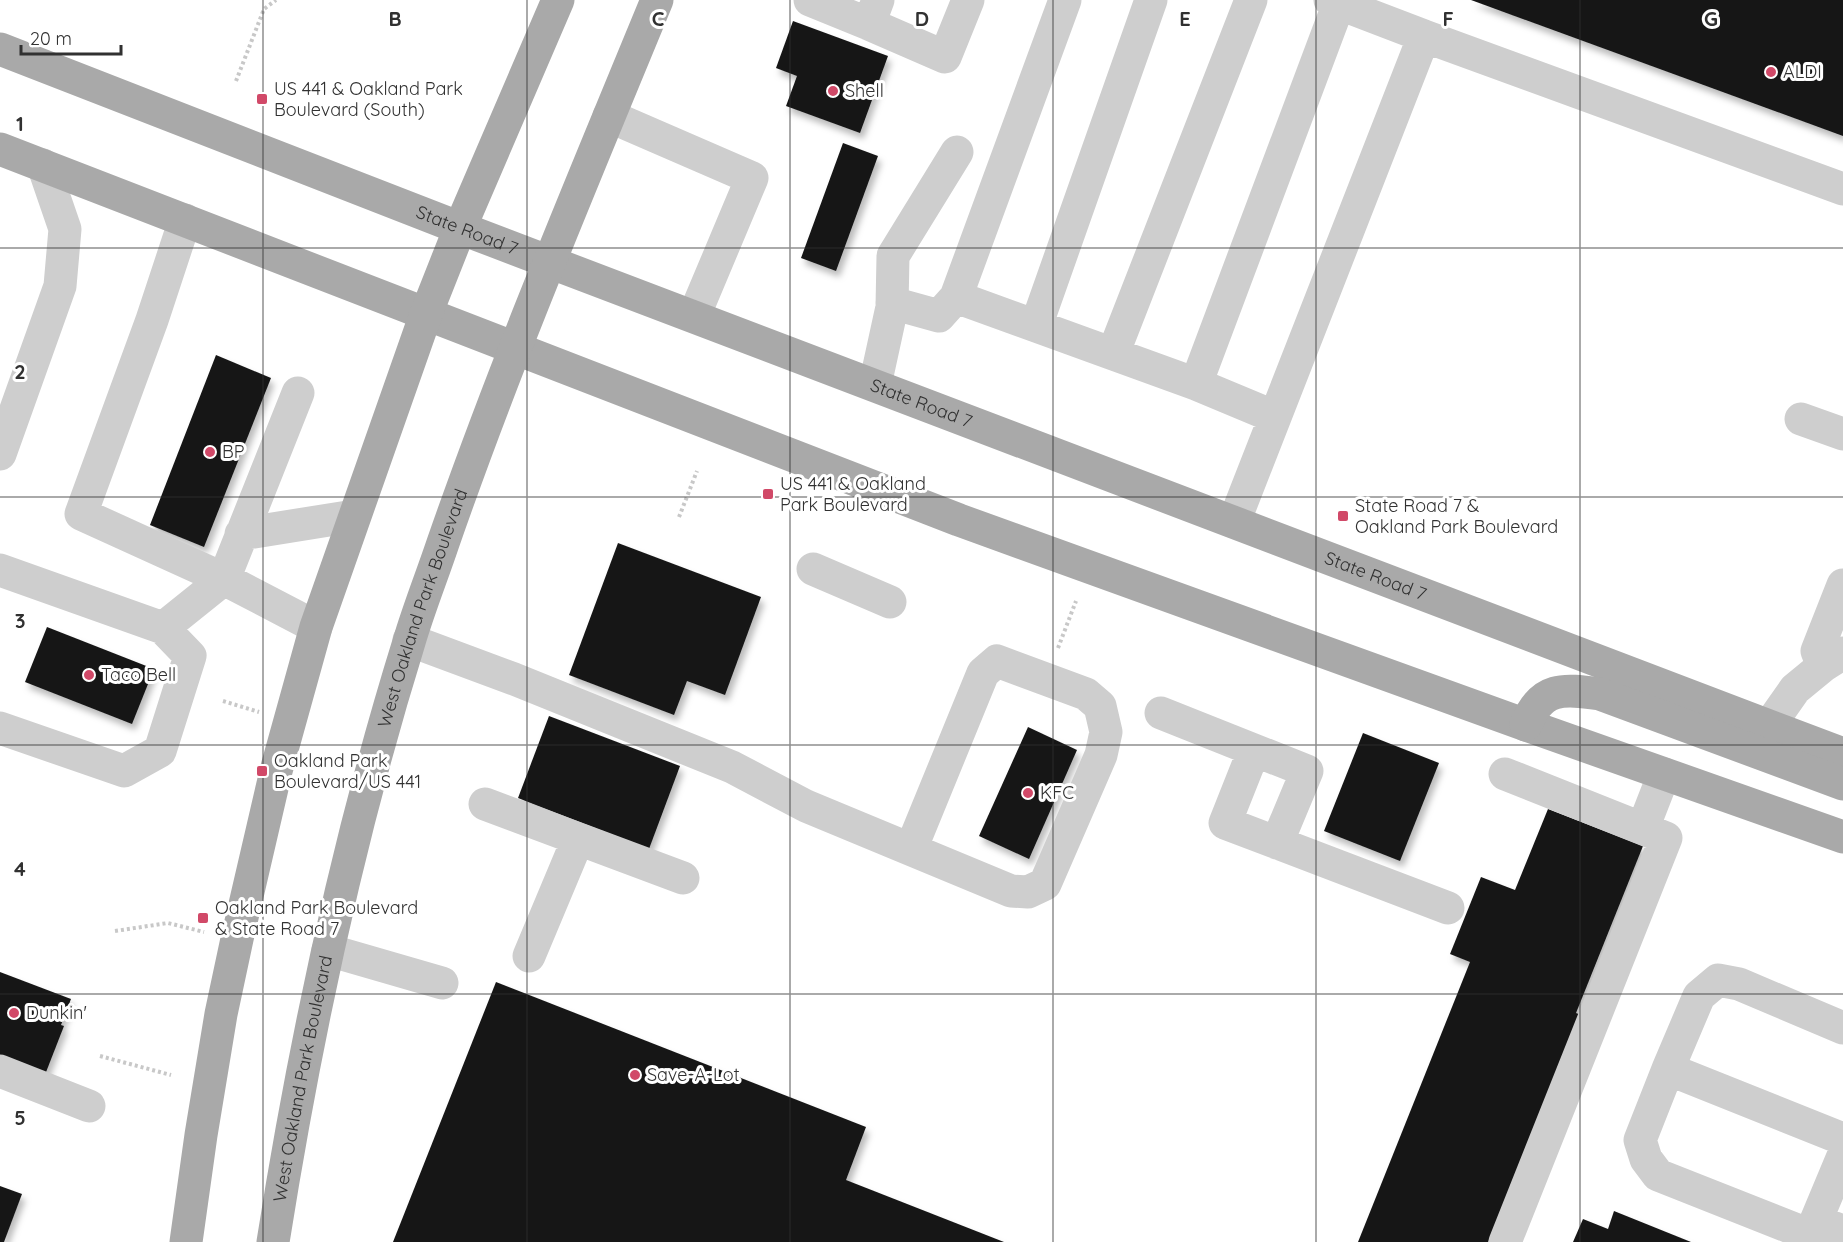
<svg xmlns="http://www.w3.org/2000/svg" width="1843" height="1242" font-family="Quicksand,sans-serif">
  <style>
    .building { fill: #181818; filter: url(#shadow) }
    .lines { fill: none; stroke-linecap: round; stroke-linejoin: round }
    .path { stroke: #c8c8c8; stroke-width: 4; stroke-dasharray: 3 3; stroke-linecap: butt }
    .minor { stroke: #cecece; stroke-width: 33 }
    .major { stroke: #a9a9a9; stroke-width: 33 }
    .grid { fill: none; stroke: #313131; stroke-width: 1.5; stroke-opacity: 0.55 }
    .poi-dot { fill: #d14968; stroke: #fff; stroke-width: 2 }
    .labels { text-anchor: middle; stroke-width: 6; stroke-linejoin: round; paint-order: stroke }
    .poi-label { font-size: 18px; fill: #313131; stroke: #fff; text-anchor: start }
    .street-label { font-size: 18px; fill: #313131; stroke: #fff }
    .grid-label { font-size: 20px; text-anchor: middle; font-weight: bold; fill: #313131; stroke: #fff; stroke-width: 6; stroke-linejoin: round; paint-order: stroke }
  </style>
  <defs>
    <filter id="shadow"><feDropShadow dx="3.5" dy="6" stdDeviation="3" flood-color="#0004"/></filter>
  </defs>
  <rect width="100%" height="100%" fill="#fff"/>
  <path class="building" d="M1471,0h372v136z
    M793,21l95,35 -28,77 -74,-27 11,-30 -21,-8z
    M843,143l35,13 -42,115 -35,-13z
    M216,355l55,23 -67,169 -54,-22z
    M618,543l143,54 -36,98 -38,-14 -13,34 -105,-40z
    M47,627l107,42 -22,55 -107,-42z
    M549,716l131,50 -31,83 -131,-51z
    M1028,727l49,23 -48,109 -50,-23z
    M1363,733l76,30 -39,98 -76,-30z
    M1548,809l95,37 -67,167 13,5 -25,37 -76,187h-130l112,-280 -20,-8 31,-77 34,13z
    M0,972l71,27 -10,26 3,1 -23,59 -41,-22z
    M496,982l370,145 -20,53 158,62h-611z
    M0,1186l22,8 -18,48h-4z
    M1614,1211l77,31h-118l10,-23 25,10z"/>
  <g class="lines">
    <path class="path" d="M236,81l28,-72 12,-9
      M679,517l18,-46
      M1058,648l18,-47
      M223,701l36,11
      M115,931l53,-8 36,9
      M100,1056l71,19"/>
    <path class="minor" d="M810,0l59,24 9,-24
      M1065,0l-109,297 240,87 79,33
      M869,24l76,33 23,-57
      M1424,36l419,153
      M609,116l143,62 -58,138
      M185,220l-33,100 -71,194 143,65 92,48
      M892,303l47,13 17,-19
      M1036,326l115,-326
      M1113,354l138,-354
      M1196,384l143,-381
      M875,385l17,-78 1,-51 64,-104
      M1801,419l42,15
      M0,454l60,-168 5,-57 -22,-64
      M1234,522l190,-486 -94,-36
      M241,534l113,-18
      M813,569l77,33
      M0,570l163,58
      M409,640l105,39 218,88 74,39 205,85 17,1 17,-8 56,-129 5,-23 -6,-26 -14,-12 -89,-33 -14,12 -72,176
      M1823,666l-6,-15 26,-66
      M1161,713l93,37 -29,73 223,85
      M1769,726l26,-37 28,-23 20,-13
      M0,728l124,43 36,-20 30,-95 -27,-28 61,-49 74,-186
      M1254,750l53,21 -30,72
      M485,804l198,74
      M1643,828l21,-54
      M328,950l114,33
      M529,956l49,-117
      M1843,1028l-104,-44 -21,-4 -19,16 -31,73 175,70
      M1668,1069l-28,71 6,19 12,16 152,60 33,-79
      M0,1071l89,35
      M1816,1221l27,10
      M1505,1242l161,-404 -161,-64"/>
    <g class="major">
      <path id="s1" d="M0,49l460,179 1383,526"/>
      <path d="M0,149l959,371 567,205 317,112"/>
      <path d="M1526,725c15,-39 37,-36 74,-31l243,90"/>
      <path d="M186,1242l15,-107 20,-121 16,-75 39,-168 40,-144 110,-313 34,-86 98,-228"/>
      <path id="s2" d="M273,1242c32,-202 75,-404 136,-600 10,-34 23,-66 34,-99 64,-184 140,-363 214,-543"/>
    </g>
  </g>
  <path class="grid" d="M263,0v1242M527,0v1242M790,0v1242M1053,0v1242M1316,0v1242M1580,0v1242M0,248h1843M0,497h1843M0,745h1843M0,994h1843"/>
  <g class="poi-dot">
    <circle cx="1771" cy="72" r="6"/>
    <circle cx="833" cy="91" r="6"/>
    <rect x="256" y="93" width="12" height="12" rx="3"/>
    <circle cx="210" cy="452" r="6"/>
    <rect x="762" y="488" width="12" height="12" rx="3"/>
    <rect x="1337" y="510" width="12" height="12" rx="3"/>
    <circle cx="89" cy="675" r="6"/>
    <rect x="256" y="765" width="12" height="12" rx="3"/>
    <circle cx="1028" cy="793" r="6"/>
    <rect x="197" y="912" width="12" height="12" rx="3"/>
    <circle cx="14" cy="1013" r="6"/>
    <circle cx="635" cy="1075" r="6"/>
  </g>
  <g class="labels">
    <g class="poi-label">
      <text x="1783" y="78">ALDI</text>
      <text x="274" y="95">US 441 &amp; Oakland Park<tspan x="274" dy="21">Boulevard (South)</tspan></text>
      <text x="845" y="97">Shell</text>
      <text x="222" y="458">BP</text>
      <text x="780" y="490">US 441 &amp; Oakland<tspan x="780" dy="21">Park Boulevard</tspan></text>
      <text x="1355" y="512">State Road 7 &amp;<tspan x="1355" dy="21">Oakland Park Boulevard</tspan></text>
      <text x="101" y="681">Taco Bell</text>
      <text x="274" y="767">Oakland Park<tspan x="274" dy="21">Boulevard/US 441</tspan></text>
      <text x="1040" y="799">KFC</text>
      <text x="215" y="914">Oakland Park Boulevard<tspan x="215" dy="21">&amp; State Road 7</tspan></text>
      <text x="26" y="1019">Dunkin'</text>
      <text x="647" y="1081">Save-A-Lot</text>
    </g>
    <g class="street-label">
      <text dy="6" stroke="none"><textPath href="#s1" startOffset="501">State Road 7</textPath></text>
      <text dy="6" stroke="none"><textPath href="#s1" startOffset="987">State Road 7</textPath></text>
      <text dy="6" stroke="none"><textPath href="#s1" startOffset="1473">State Road 7</textPath></text>
      <text dy="6" stroke="none"><textPath href="#s2" startOffset="652">West Oakland Park Boulevard</textPath></text>
      <text dy="6" stroke="none"><textPath href="#s2" startOffset="166">West Oakland Park Boulevard</textPath></text>
    </g>
  </g>
  <g class="grid-label">
    <text x="395" y="26">B</text>
    <text x="658" y="26">C</text>
    <text x="922" y="26">D</text>
    <text x="1185" y="26">E</text>
    <text x="1448" y="26">F</text>
    <text x="1711" y="26">G</text>
    <text x="20" y="131">1</text>
    <text x="20" y="379">2</text>
    <text x="20" y="628">3</text>
    <text x="20" y="876">4</text>
    <text x="20" y="1125">5</text>
  </g>
  <path d="M21 45v9h100v-9" fill="none" stroke="#313131" stroke-width="3"/>
  <text x="30" y="45" font-size="18" fill="#313131" stroke="#ffffff" stroke-width="4.5" paint-order="stroke">20 m</text>
</svg>
